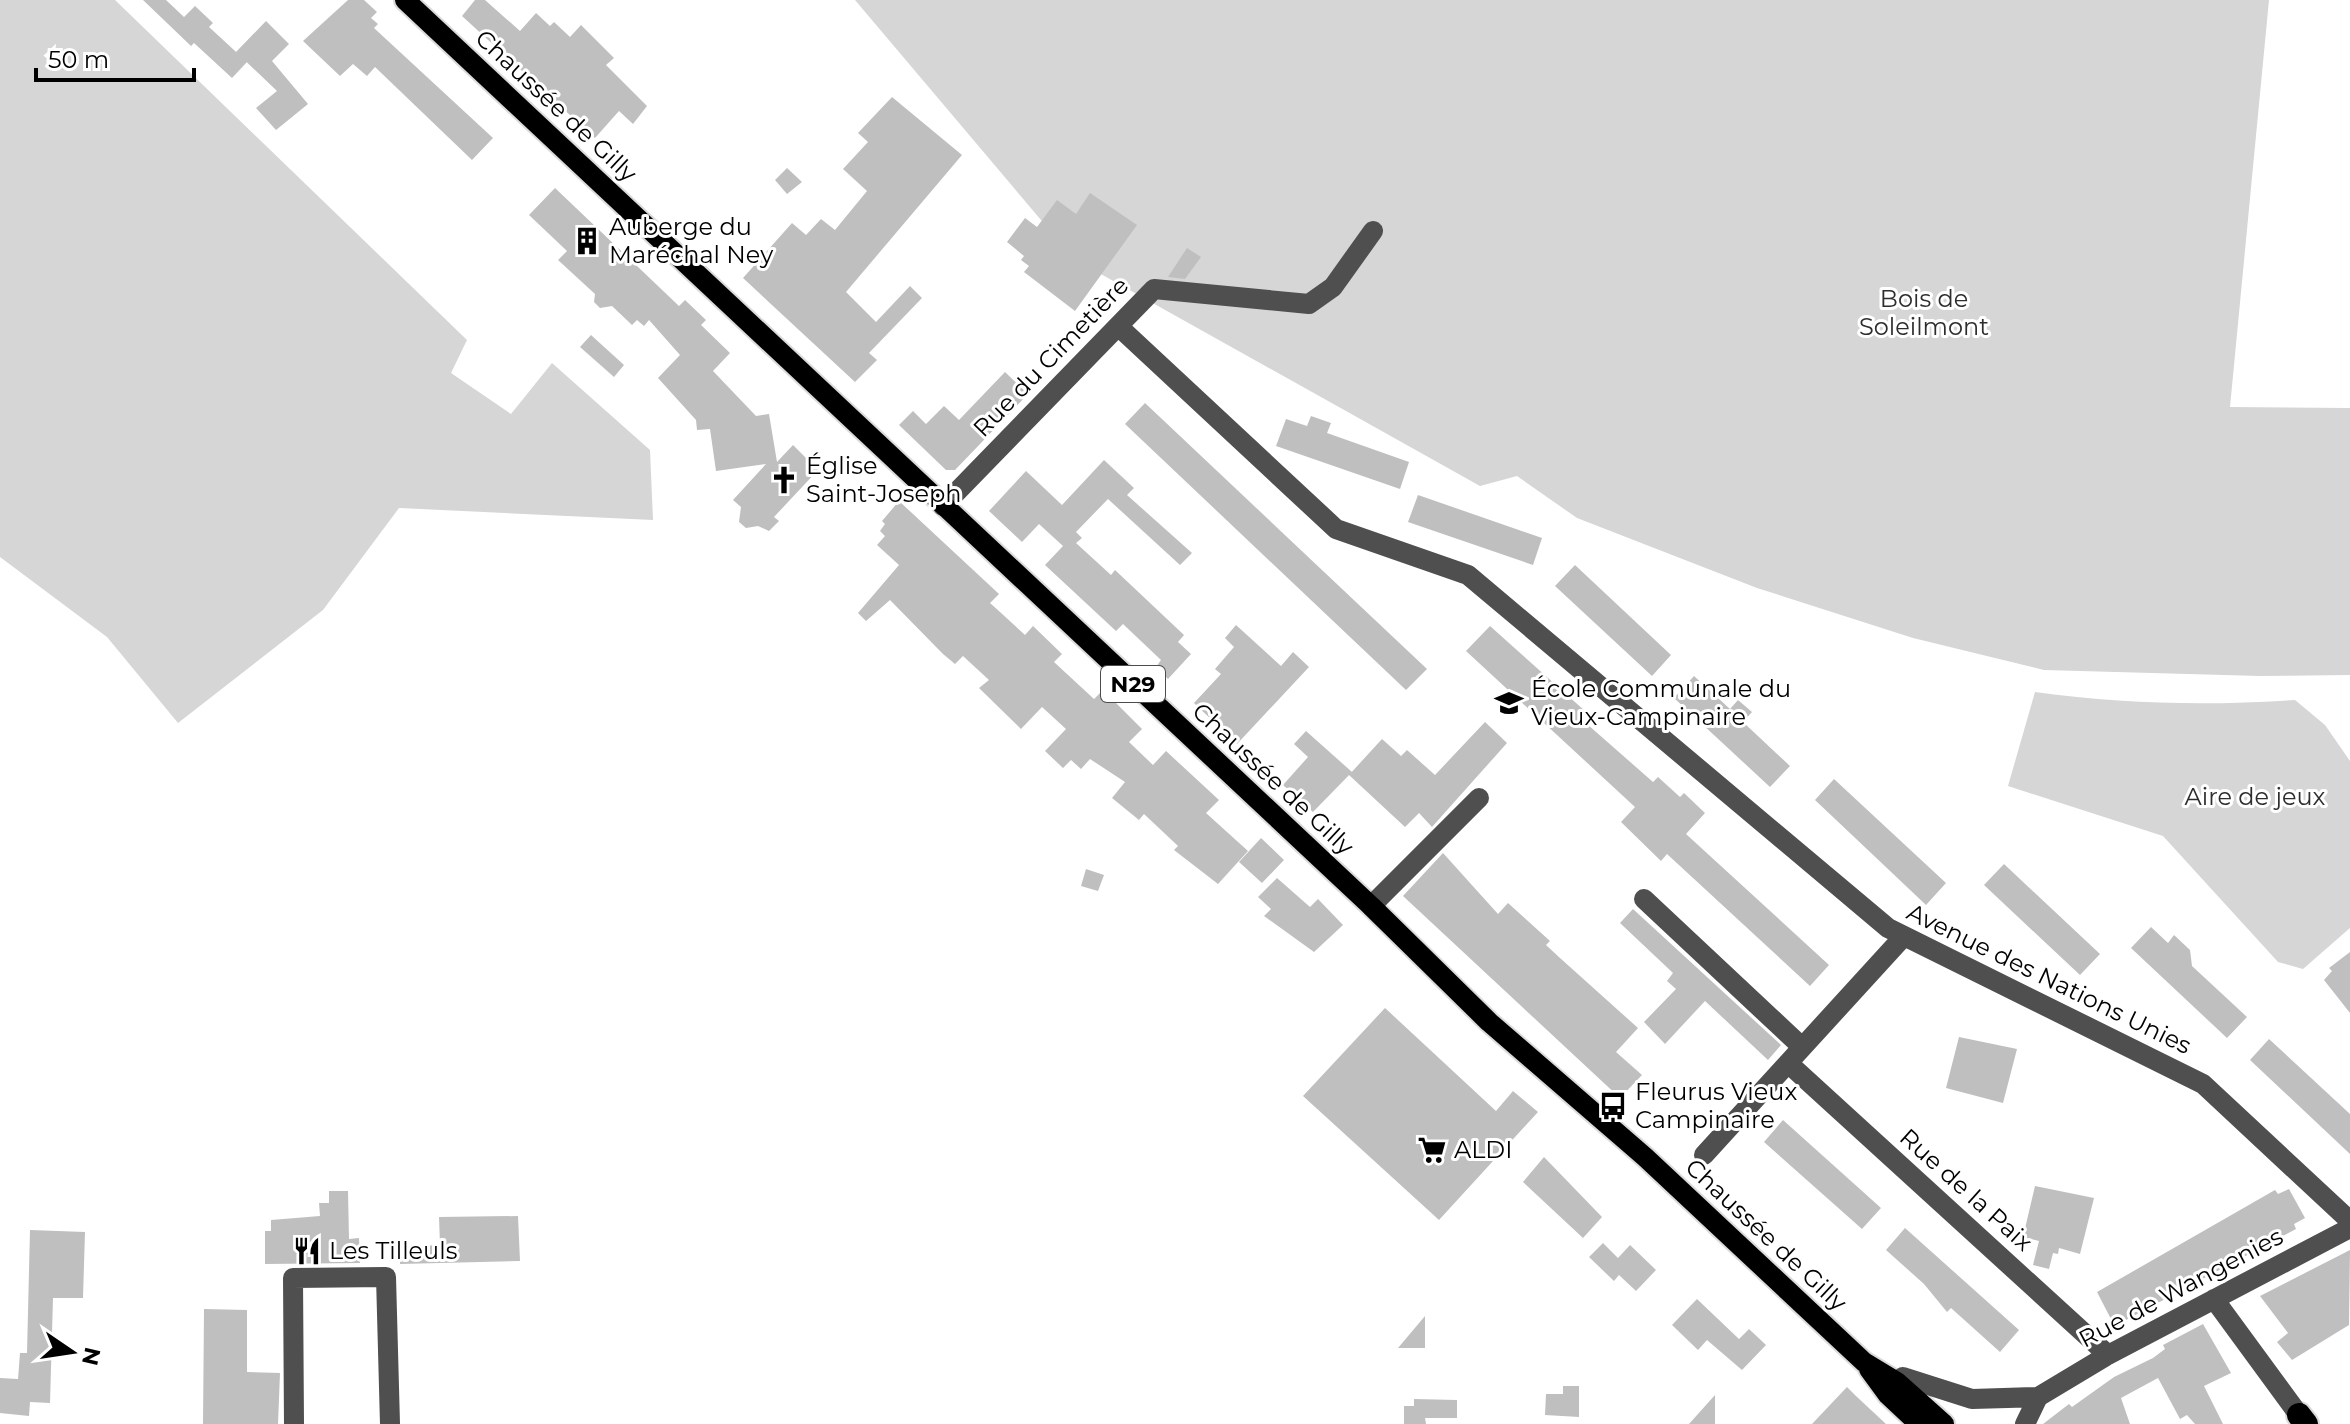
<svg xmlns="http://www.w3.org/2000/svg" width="2350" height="1424" font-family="Montserrat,sans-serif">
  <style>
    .green { fill: #d6d6d6 }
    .building { fill: #bfbfbf }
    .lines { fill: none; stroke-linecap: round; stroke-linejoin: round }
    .major-casing { stroke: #dbdbdb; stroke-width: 24 }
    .highway-casing { stroke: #dbdbdb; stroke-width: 28 }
    .minor { stroke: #4f4f4f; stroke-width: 20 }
    .major { stroke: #000; stroke-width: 20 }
    .highway { stroke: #000; stroke-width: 24 }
    .labels { text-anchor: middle; stroke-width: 6; stroke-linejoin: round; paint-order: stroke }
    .shield { fill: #fff; stroke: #4c4c4c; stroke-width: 2 }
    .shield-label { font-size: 22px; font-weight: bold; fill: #000 }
    .street-label { font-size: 24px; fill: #000; stroke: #fff }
    .poi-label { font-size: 24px; fill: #000; stroke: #fff; text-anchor: start }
    .park-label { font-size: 24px; fill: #2d2d2d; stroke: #fff }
  </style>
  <rect width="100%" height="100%" fill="#fff"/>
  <path class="green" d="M0,0h115l352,340 -16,33 60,41 41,-51 98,87 3,70 -254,-12 -76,102 -145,113 -71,-86 -107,-80z
    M855,0h1414l-39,407 120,1v267l-90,1 -216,-6 -131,-32 -156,-50 -180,-70 -60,-42 -37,10 -406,-227z
    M2035,692c88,12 171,14 260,8l30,25 25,36v167l-47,41 -25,-7 -115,-126 -155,-50z"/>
  <path class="building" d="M143,0h23l18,17 11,-11 18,17 -4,4 38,35 -15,16 -38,-35 -3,3z
    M348,0h16l13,12 -6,6 7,6 -4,4 119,110 -21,22 -97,-93 -8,9 -14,-12 -13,12 -37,-35z
    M475,0h10l35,31 16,-18 14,13 4,-4 16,15 11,-12 33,33 -8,7 41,41 -14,18 -14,-13 -24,27 -133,-122z
    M266,21l23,23 -17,17 36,43 -32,26 -20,-22 21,-17 -41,-39z
    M892,97l70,58 -116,137 30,30 34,-36 12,12 -53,55 8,7 -22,22 -112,-104 49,-55 14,12 15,-16 14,11 32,-39 -24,-22 25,-27 -10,-9z
    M787,168l15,14 -15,12 -12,-14z
    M555,188l124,118 6,-6 21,20 -5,5 29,28 -17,18 43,45 13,-2 8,48 16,-17 25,25 -44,47 5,4 -10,10 -11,-5 -12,2 -7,-6 2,-15 -8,-7 33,-36 -50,7 -6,-42 -13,1 -1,-10 -38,-42 22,-23 -31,-35 -5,6 -7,-6 -5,5 -20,-19 -12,2 -6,-6 1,-8 -37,-34 9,-9 -38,-36z
    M1090,193l47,32 -62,86 -51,-39 5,-6 -8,-6 3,-4 -17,-14 18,-24 12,9 20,-27 19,14z
    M1187,248l14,9 -16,22 -17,-2z
    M591,335l33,30 -10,12 -34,-30z
    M1005,372l23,22 -73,76h-9l-47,-45 14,-14 13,13 18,-18 15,14z
    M1145,403l282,266 -21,21 -281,-266z
    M1311,416l20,7 -4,10 82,29 -9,27 -124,-43 10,-27 21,7z
    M1104,460l30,28 -7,7 65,58 -12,12 -72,-66 -32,33 6,6 -6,5 35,32 4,-5 69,65 -6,7 13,12 -23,25 -12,-12 5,-7 -38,-36 -7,7 -71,-66 18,-19 -24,-22 -17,18 -33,-31 37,-40 36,34z
    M1418,495l124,43 -9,27 -125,-43z
    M899,501l100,93 -9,9 10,9 25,23 8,-9 29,28 -8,8 40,37 9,-9 39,39 -13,13 24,23 13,-14 53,49 -13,13 42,38 -30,33 -44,-34 4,-4 -34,-32 -5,6 -27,-22 13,-16 -35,-23 -9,10 -10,-9 -8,8 -18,-17 21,-22 -24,-22 -21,22 -42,-41 10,-8 -26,-24 -8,8 -12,-10 -53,-54 -24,21 -8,-8 41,-48 -22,-20 8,-9 -5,-5 5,-7 -3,-3z
    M1575,565l96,90 -19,21 -97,-90z
    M1236,625l45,41 12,-14 16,15 -72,77 -43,-41 27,-29 -6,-5 19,-22 -9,-9z
    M1490,626l95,85 -6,6 74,65 5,-5 22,20 4,-4 21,20 -19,21 143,131 -19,21 -143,-132 -6,7 -40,-39 14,-15 -169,-156z
    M1694,676l36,33 8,-9 14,12 -9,10 47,44 -20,21 -96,-89z
    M1485,722l22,21 -75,84 -13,-14 -14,14 -56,-52 33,-36 19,17 6,-6 28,25z
    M1306,731l46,41 -39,40 -30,-27 25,-28 -14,-13z
    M1834,779l112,104 -20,22 -111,-105z
    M1261,838l23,22 -22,23 -23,-21z
    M1443,853l55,61 10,-11 42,38 -4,4 14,13 78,70 -22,24 26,23 -22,23 -217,-202z
    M2004,864l96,90 -20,21 -96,-90z
    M1086,869l18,6 -6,16 -17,-5z
    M1277,878l33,29 8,-8 25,26 -29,27 -50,-36 7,-7 -13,-12z
    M1633,909l148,136 -13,15 -63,-59 -40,43 -21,-22 32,-33 -9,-8 6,-8 -53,-50z
    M2151,927l17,16 6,-8 16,15 2,16 55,51 -20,21 -96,-90z
    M2350,952v61l-26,-33 8,-9 -3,-3z
    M1385,1008l111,103 17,-20 25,21 -99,108 -136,-124z
    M1959,1037l58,12 -14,54 -57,-15z
    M2269,1039l81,75v40l-100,-94z
    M1783,1120l98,88 -19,21 -98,-87z
    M1544,1157l58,60 -19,21 -60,-56z
    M2035,1186l59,12 -14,56 -21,-6 -1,6 -5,-1 -4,16 -16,-4 6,-24 -16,-4z
    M2289,1189l16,29 -11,6 2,5 -170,91 -3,-4 -11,5 -15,-29 178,-102 3,4z
    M329,1191h19l1,48 10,-1 1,25 -95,1v-33h6v-11l49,-4 -1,-13h10z
    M518,1216l2,45 -120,3 -1,-17 41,-2 -1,-28z
    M1905,1228l114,102 -19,22 -49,-44 -4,4 -23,-28 -38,-34z
    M30,1230l55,2 -2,66h-30l-3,105 -20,-1 -1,14 -29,-3v-35l18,1 2,-26h7z
    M1603,1243l15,15 12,-13 26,25 -20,21 -17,-16 -5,6 -25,-24z
    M2350,1250l-1,75 -57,35 -15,-18 11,-9 -28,-37z
    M1697,1299l42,40 10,-10 17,16 -24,25 -35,-30 -9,10 -26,-25z
    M204,1309l43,1v62l33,1 -2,51h-75z
    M1425,1316v32h-27z
    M2203,1324l28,49 -27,13 19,38h-28l-8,-9 -7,4 -22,-41 -37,20 9,26h-87l26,-20 3,3 42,-30 39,-19 12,-9 -2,-4z
    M1563,1386h16v31l-34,-2 1,-21h17z
    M1847,1387l9,9 30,28h-74z
    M1715,1395v29h-26z
    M1414,1399l43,1v18h-32l1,6h-22v-18h10z"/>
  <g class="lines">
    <defs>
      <path id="major" d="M405,0l966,906 118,116 156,135 219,205 33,20 47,42
        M1869,1369l19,26 31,29"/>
      <path id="highway" d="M2299,1415l7,9"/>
    </defs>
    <use href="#major" class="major-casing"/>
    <use href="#highway" class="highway-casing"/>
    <path class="minor" d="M1118,326l218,203 132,46 420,353 315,156 147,137
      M943,506l211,-217 155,15 24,-17 40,-56
      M1644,899l158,148
      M1371,906l108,-108
      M1788,1063l320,292
      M1704,1155l200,-219
      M2214,1299l85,116
      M1897,1382l6,-5 69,22 66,-2 70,-42 242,-127
      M294,1424l-1,-146 93,-1 4,147
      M2025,1424l13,-27"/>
    <use href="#major" class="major"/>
    <use href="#highway" class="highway"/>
  </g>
  <defs>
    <symbol id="building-bare" viewBox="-9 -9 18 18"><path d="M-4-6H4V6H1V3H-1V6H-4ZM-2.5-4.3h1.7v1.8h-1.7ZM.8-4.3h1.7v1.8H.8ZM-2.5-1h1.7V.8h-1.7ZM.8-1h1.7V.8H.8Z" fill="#000" stroke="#fff" stroke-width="2.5" paint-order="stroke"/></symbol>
    <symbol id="church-bare" viewBox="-9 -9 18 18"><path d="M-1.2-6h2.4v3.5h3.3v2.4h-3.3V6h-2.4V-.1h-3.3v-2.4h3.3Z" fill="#000" stroke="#fff" stroke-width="2.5" paint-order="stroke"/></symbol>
    <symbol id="school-bare" viewBox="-9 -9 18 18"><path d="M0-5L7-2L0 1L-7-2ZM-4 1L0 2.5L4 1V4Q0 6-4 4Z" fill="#000" stroke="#fff" stroke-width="2.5" paint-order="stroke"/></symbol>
    <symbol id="bus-bare" viewBox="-9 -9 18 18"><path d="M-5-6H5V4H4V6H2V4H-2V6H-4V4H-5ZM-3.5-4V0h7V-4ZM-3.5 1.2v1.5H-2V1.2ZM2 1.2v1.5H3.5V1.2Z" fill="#000" stroke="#fff" stroke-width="2.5" paint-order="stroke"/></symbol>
    <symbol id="supermarket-bare" viewBox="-9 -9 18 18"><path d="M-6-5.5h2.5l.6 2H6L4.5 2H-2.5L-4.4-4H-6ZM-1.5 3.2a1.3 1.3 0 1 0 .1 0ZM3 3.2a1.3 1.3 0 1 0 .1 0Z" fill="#000" stroke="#fff" stroke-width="2.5" paint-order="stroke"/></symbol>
    <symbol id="restaurant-bare" viewBox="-9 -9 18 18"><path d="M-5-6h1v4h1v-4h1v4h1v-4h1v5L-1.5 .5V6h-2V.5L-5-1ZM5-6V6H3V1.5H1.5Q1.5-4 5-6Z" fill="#000" stroke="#fff" stroke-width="2.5" paint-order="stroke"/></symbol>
  </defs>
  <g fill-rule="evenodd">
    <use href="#building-bare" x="567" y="221" width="40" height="40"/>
    <use href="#church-bare" x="764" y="460" width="40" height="40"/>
    <use href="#school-bare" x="1489" y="683" width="40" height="40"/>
    <use href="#bus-bare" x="1593" y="1086" width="40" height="40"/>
    <use href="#supermarket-bare" x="1412" y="1130" width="40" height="40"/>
    <use href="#restaurant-bare" x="287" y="1231" width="40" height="40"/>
  </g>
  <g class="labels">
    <rect class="shield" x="1101" y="666" width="64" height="36" rx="6"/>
    <g class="shield-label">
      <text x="1133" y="692">N29</text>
    </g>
    <g class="street-label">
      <text transform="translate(556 106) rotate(43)" y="8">Chaussée de Gilly</text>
      <text transform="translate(1051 357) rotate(-46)" y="8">Rue du Cimetière</text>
      <text transform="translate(1273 779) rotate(43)" y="8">Chaussée de Gilly</text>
      <text transform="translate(2049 979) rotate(26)" y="8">Avenue des Nations Unies</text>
      <text transform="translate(1966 1190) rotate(42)" y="8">Rue de la Paix</text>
      <text transform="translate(1766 1235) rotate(43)" y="8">Chaussée de Gilly</text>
      <text transform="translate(2181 1288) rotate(-28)" y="8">Rue de Wangenies</text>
    </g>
    <g class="poi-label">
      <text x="609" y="235">Auberge du<tspan x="609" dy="28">Maréchal Ney</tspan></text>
      <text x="806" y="474">Église<tspan x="806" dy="28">Saint-Joseph</tspan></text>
      <text x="1531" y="697">École Communale du<tspan x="1531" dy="28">Vieux-Campinaire</tspan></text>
      <text x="1635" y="1100">Fleurus Vieux<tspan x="1635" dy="28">Campinaire</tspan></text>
      <text x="1454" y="1158">ALDI</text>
      <text x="329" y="1259">Les Tilleuls</text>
    </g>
    <g class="park-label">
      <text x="1924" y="307">Bois de<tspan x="1924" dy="28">Soleilmont</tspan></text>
      <text x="2255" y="805">Aire de jeux</text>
    </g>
  </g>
  <g transform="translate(72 1352) rotate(103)" stroke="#ffffff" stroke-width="6" paint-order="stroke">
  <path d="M0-6L14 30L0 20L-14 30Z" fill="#000000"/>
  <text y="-12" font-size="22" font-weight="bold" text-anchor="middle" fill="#000000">N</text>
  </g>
  <path d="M36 68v12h158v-12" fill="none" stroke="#000000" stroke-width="4"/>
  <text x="48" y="68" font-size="24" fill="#000000" stroke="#ffffff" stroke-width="6" paint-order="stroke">50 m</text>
</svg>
